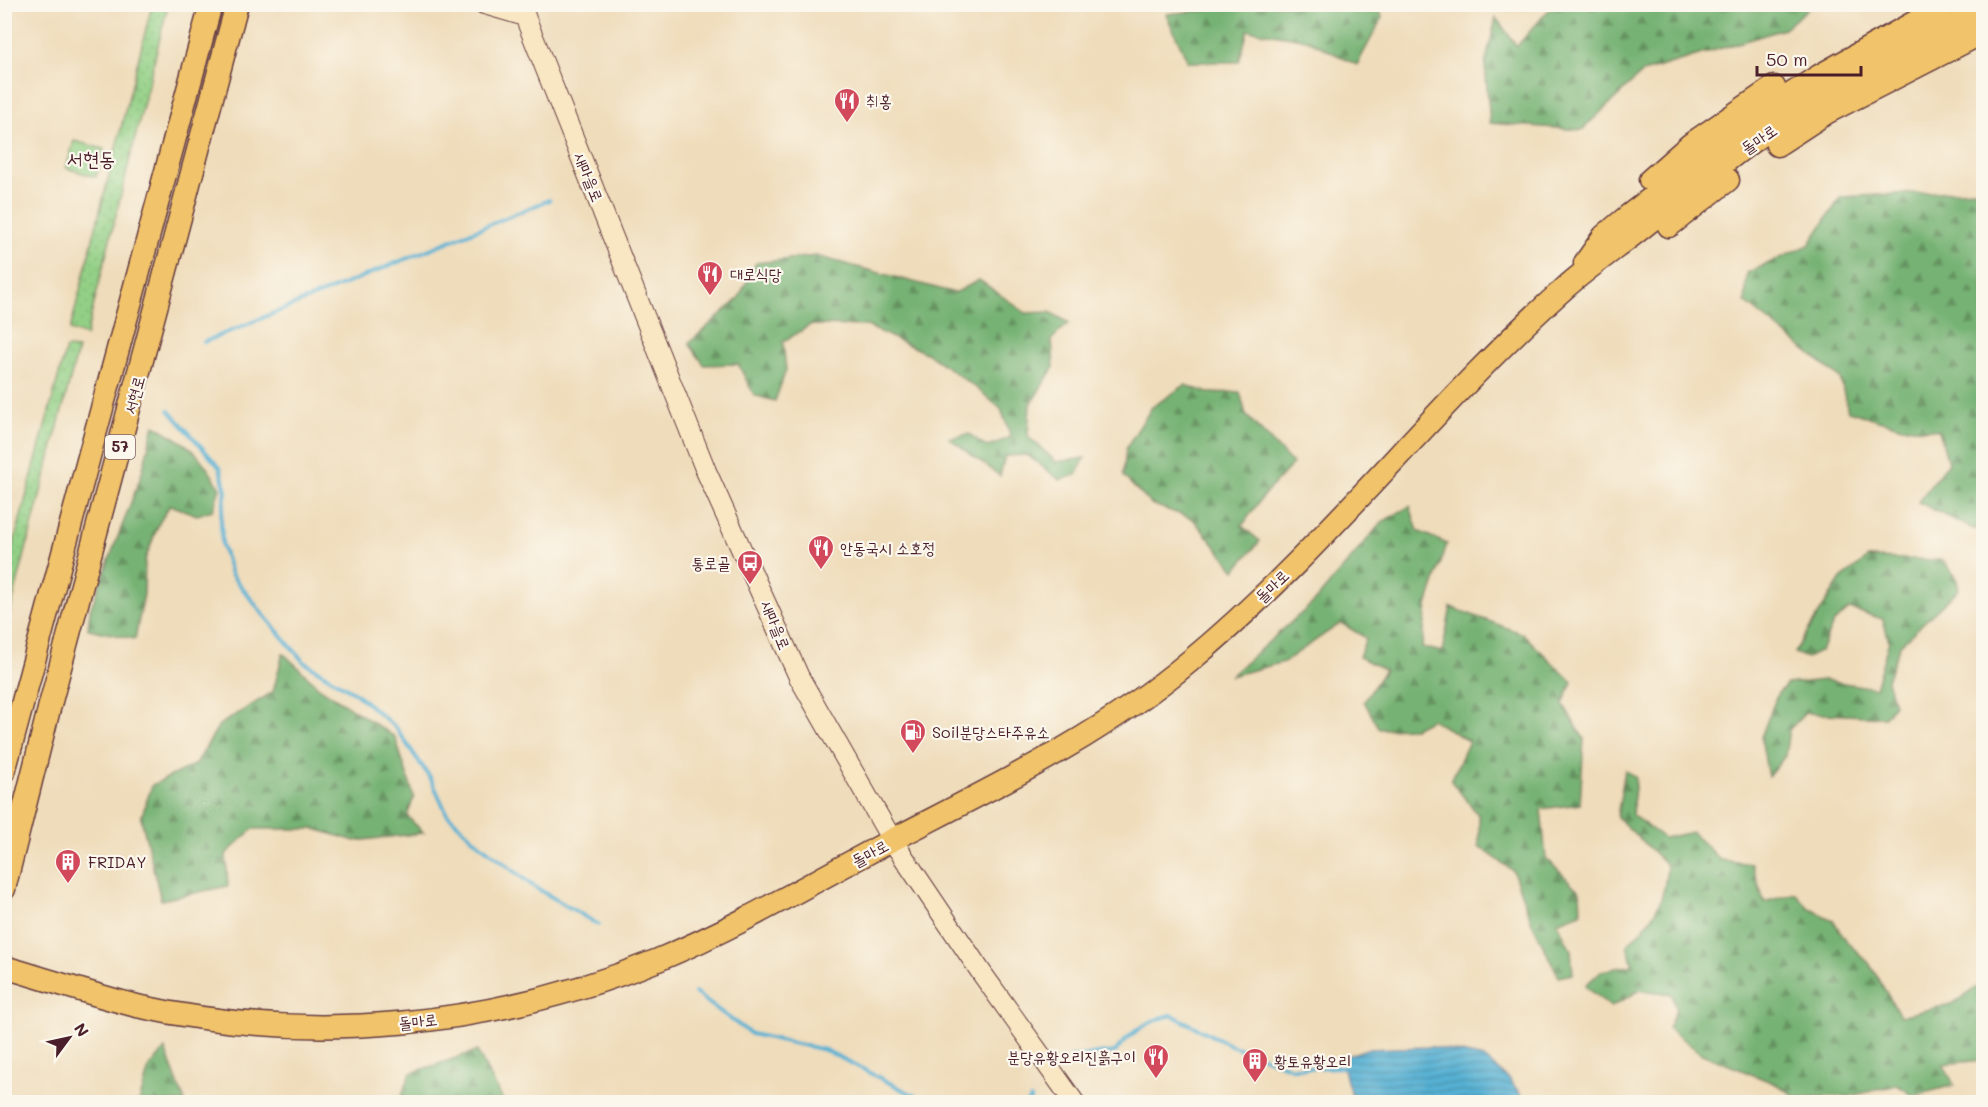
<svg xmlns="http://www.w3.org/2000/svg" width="1988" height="1107" font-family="Mali,'Poor Story',sans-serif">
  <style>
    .grass { fill: url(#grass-dots); stroke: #6e7858; stroke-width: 1.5 }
    .forest { fill: url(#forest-firs); stroke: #60684f; stroke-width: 1.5 }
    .green { fill: #93d086; stroke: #6e7858; stroke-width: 1.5 }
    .water { fill: url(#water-rules); stroke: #50687f; stroke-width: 1.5 }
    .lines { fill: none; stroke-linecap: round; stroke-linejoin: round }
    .stream { stroke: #55b0d3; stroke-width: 4 }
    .primary-tunnel { stroke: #ceb69d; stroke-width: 22; stroke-dasharray: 22 11; stroke-linecap: butt }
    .secondary-casing { stroke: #633b40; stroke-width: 22 }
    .primary-casing { stroke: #633b40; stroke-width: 25 }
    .secondary { stroke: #f9e7c3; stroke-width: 20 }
    .primary { stroke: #f1c36a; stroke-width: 22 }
    .labels { text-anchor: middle; stroke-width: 4.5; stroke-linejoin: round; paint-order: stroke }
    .shield { fill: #fbf7ec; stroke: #7f6065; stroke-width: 1.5 }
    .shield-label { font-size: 15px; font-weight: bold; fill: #4a1f2b }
    .poi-label { font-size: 16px; fill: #4a1f2b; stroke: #fbf7ec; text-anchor: start }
    .street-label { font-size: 16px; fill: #4a1f2b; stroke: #fbf7ec }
    .quarter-label { font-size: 20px; fill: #4a1f2b; stroke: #fbf7ec }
  </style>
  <defs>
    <pattern id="grass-dots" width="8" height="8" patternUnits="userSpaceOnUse" patternTransform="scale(1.5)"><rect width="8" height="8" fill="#93d086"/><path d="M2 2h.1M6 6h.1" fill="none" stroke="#80b274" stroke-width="1.8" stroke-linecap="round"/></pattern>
    <pattern id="forest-firs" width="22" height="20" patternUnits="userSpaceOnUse" patternTransform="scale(1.5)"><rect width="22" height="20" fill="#76b273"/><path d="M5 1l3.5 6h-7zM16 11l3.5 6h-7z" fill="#63905f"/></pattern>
    <pattern id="water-rules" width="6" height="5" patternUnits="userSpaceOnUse" patternTransform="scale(1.5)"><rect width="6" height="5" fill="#55b0d3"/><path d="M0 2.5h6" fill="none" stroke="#488fab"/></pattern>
  </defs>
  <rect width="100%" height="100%" fill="#fbf7ec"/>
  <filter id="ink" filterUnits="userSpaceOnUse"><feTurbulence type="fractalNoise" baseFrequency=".0167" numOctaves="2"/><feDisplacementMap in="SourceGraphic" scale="12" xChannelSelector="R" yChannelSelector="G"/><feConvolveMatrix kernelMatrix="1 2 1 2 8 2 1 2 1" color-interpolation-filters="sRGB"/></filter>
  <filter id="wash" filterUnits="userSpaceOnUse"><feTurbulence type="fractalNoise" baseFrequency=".008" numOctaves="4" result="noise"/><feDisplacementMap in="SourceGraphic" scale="24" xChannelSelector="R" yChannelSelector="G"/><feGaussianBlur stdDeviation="1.35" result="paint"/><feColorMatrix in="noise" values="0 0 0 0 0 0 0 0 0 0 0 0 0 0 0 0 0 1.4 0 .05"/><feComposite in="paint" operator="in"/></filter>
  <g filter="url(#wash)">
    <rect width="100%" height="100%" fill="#efdcba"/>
    <path class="grass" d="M152,5h16l-82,331 -16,-6z
      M66,348l12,1 -73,282v-55z"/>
    <path class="forest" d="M1212,5h167l3,13 -25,47 -49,-25 -60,-10 -9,32h-51l-22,-48 41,-4z
      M1553,5v-1l259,1 -28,24 -141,43 -61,58 -92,-7 -5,-58 11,-47 21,28z
      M1974,190l10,9 -1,331 -12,-2 -53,-26 30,-39 -9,-33 -37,-3 -54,-16 -8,-33 -95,-76 2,-29 62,-28 32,-48z
      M816,256l139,37 24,-13 47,33 24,-1 19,11 -17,16 2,28 -24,38 -2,31 28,26 29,-4 -9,17 -16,5 -33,-25 -22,1 -5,20 -51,-38 20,-4 18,13 24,-10 -10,-28 -26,-22 -47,-33 -61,-28 -57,-1 -27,17 3,28 -11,31 -21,-6 -16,-31 -34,1 -15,-22 49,-44 18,-36z
      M1185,385l23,8 32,-1 6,23 47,49 -30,32 -21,30 18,15 -25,29 -42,-51 -42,-15 -28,-28 3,-28 26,-41z
      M154,425c39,22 43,25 66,63l-7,22 -16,5 -27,-10 -11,18 -14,37 -1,34 -9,45 -47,-10 2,-19 51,-134z
      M1410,506l8,25 29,13 -20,62 -5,41 20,5 9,-45 72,27 49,48 -9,22 21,35 -4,65 -39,5 5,49 34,34 1,21 -24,9 14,28 2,24 -14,3 -27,-54 -19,-52 -34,-25v-30l-28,-35 18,-40 -38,-22 -17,9 -35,1 -15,-28 21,-31 -26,-13 7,-19 -25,-15 -57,39 -54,14 84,-74 68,-80z
      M1868,558l75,2 13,17 3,12 -59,56 -13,35 7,24 -9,13 -80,-4 -16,17 -4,26 -17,21 -7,-40 17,-44 9,-9 37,-4 51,8 14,-47 -6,-22 -34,-10 -16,14 -12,28 -14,7 -13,-5 47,-74z
      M283,653l37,35 75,49 19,60 -7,19 17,17 -69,8 -40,-12h-62l-27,25 2,32 -67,14 -20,-82 11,-33 44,-21 23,-39 54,-33z
      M1625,770l11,8 -4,37 32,23 28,-6 28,28 32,4 12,38 31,-9 15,16 23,11 15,23 21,20 31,53 52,-12 31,-21v77l-40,4 11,21 -40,11 -17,-11 -46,11 -55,1 -20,-13 -74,-30 -34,-26 8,-18 -4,-16 -32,-4 -29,17 -26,-21 16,-15 32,-6 -6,-20c27,-26 38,-42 40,-80l-50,-48z
      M165,1049l20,53h-46l10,-34z
      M477,1051l27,51h-105l12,-29z"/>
    <path class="green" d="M74,141l30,8 -8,28 -30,-9z"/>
    <path class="water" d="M1433,1047l51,11 26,22 16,22h-173l-10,-35 3,-11 21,-7z"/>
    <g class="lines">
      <path class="stream" d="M204,342l345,-142
        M169,410l51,58 6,23 -5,27 1,27 9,29 36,45 37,43 51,31 41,35 35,51 16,35 31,29 55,43 66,39
        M695,993l56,41 74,16 102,52
        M1071,1057l44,-5c16,-20 31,-31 57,-37l56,29 64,24 51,-1
        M1028,1102l3,-3"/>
    </g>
  </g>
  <g filter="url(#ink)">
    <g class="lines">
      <path class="primary-tunnel" d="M1968,18l16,-7"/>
      <defs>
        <path id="secondary" d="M484,4l41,12
          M520,4l186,467 93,206 93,163 91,135 91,127"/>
        <path id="primary" d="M1777,145l49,-32 158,-81
          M1650,180l41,-36 83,-57
          M1669,226l59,-46
          M1585,263l19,-27 24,-20 137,-105 54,-35 128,-72
          M4,772l207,-768
          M4,889l46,-184 187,-701
          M4,967c45,13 89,28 133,39 174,39 356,21 521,-46 82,-34 158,-80 236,-121 102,-53 207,-103 296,-178 137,-113 244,-257 376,-374 26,-23 55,-42 82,-64 56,-44 115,-94 176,-130 46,-28 96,-50 144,-75"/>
      </defs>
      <use href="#secondary" class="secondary-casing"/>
      <use href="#primary" class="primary-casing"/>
      <use href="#secondary" class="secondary"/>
      <use href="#primary" class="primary"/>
    </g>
  </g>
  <defs>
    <symbol id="restaurant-pin" viewBox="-11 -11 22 30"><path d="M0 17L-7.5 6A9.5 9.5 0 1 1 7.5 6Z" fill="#d1495b" stroke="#fbf7ec"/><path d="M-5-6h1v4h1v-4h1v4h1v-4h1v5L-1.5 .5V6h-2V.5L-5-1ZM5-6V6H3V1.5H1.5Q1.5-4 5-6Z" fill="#fff"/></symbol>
    <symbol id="bus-pin" viewBox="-11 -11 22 30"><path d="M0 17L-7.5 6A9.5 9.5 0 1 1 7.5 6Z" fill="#d1495b" stroke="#fbf7ec"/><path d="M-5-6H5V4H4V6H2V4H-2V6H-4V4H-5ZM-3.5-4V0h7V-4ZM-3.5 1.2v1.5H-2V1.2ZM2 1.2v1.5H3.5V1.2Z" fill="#fff"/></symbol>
    <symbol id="fuel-pin" viewBox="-11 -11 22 30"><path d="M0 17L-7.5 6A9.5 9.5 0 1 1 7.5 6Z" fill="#d1495b" stroke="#fbf7ec"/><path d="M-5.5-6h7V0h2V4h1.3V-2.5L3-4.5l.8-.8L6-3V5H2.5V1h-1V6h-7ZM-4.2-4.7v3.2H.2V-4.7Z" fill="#fff"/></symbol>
    <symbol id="building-pin" viewBox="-11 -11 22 30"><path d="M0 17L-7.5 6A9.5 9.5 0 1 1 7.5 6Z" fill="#d1495b" stroke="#fbf7ec"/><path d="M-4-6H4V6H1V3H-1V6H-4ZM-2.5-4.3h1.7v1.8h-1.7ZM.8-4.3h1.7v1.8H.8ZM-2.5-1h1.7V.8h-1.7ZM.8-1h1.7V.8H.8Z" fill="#fff"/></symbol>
  </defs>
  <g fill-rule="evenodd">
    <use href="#restaurant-pin" x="832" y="86" width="30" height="40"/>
    <use href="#restaurant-pin" x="695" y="259" width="30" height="40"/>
    <use href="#restaurant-pin" x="806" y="533" width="30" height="40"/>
    <use href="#bus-pin" x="735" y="548" width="30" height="40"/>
    <use href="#fuel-pin" x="898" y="717" width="30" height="40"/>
    <use href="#building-pin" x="53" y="847" width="30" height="40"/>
    <use href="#restaurant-pin" x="1141" y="1042" width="30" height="40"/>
    <use href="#building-pin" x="1240" y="1046" width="30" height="40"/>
  </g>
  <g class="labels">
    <rect class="shield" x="105" y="435" width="30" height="24" rx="4.5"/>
    <g class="shield-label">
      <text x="120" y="452">57</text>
    </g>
    <g class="poi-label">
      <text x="866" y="107">취홍</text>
      <text x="730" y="280">대로식당</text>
      <text x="840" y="554">안동국시 소호정</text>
      <text x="730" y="569" text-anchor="end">통로골</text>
      <text x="932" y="738">Soil분당스타주유소</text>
      <text x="88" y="868">FRIDAY</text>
      <text x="1136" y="1063" text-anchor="end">분당유황오리진흙구이</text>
      <text x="1274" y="1067">황토유황오리</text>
    </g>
    <g class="street-label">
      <text transform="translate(1759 139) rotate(-35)" y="6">돌마로</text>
      <text transform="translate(589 177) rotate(68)" y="6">새마을로</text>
      <text transform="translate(134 395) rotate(-75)" y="6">서현로</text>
      <text transform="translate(1272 586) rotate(-44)" y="6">돌마로</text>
      <text transform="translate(776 625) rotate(68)" y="6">새마을로</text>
      <text transform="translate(870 853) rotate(-29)" y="6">돌마로</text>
      <text transform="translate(418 1021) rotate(-7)" y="6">돌마로</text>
    </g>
    <g class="quarter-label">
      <text x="91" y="166">서현동</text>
    </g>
  </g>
  <rect width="1988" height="1107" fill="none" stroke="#fbf7ec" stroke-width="24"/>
  <g transform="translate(69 1038) rotate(57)" stroke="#fbf7ec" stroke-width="4.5" paint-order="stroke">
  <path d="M0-4.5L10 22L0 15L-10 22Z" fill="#4a1f2b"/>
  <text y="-9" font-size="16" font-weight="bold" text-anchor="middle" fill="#4a1f2b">N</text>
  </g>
  <path d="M1757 66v9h104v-9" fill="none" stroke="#4a1f2b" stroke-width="3"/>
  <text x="1766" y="66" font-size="18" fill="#4a1f2b" stroke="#fbf7ec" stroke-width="4.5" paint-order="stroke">50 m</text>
</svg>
